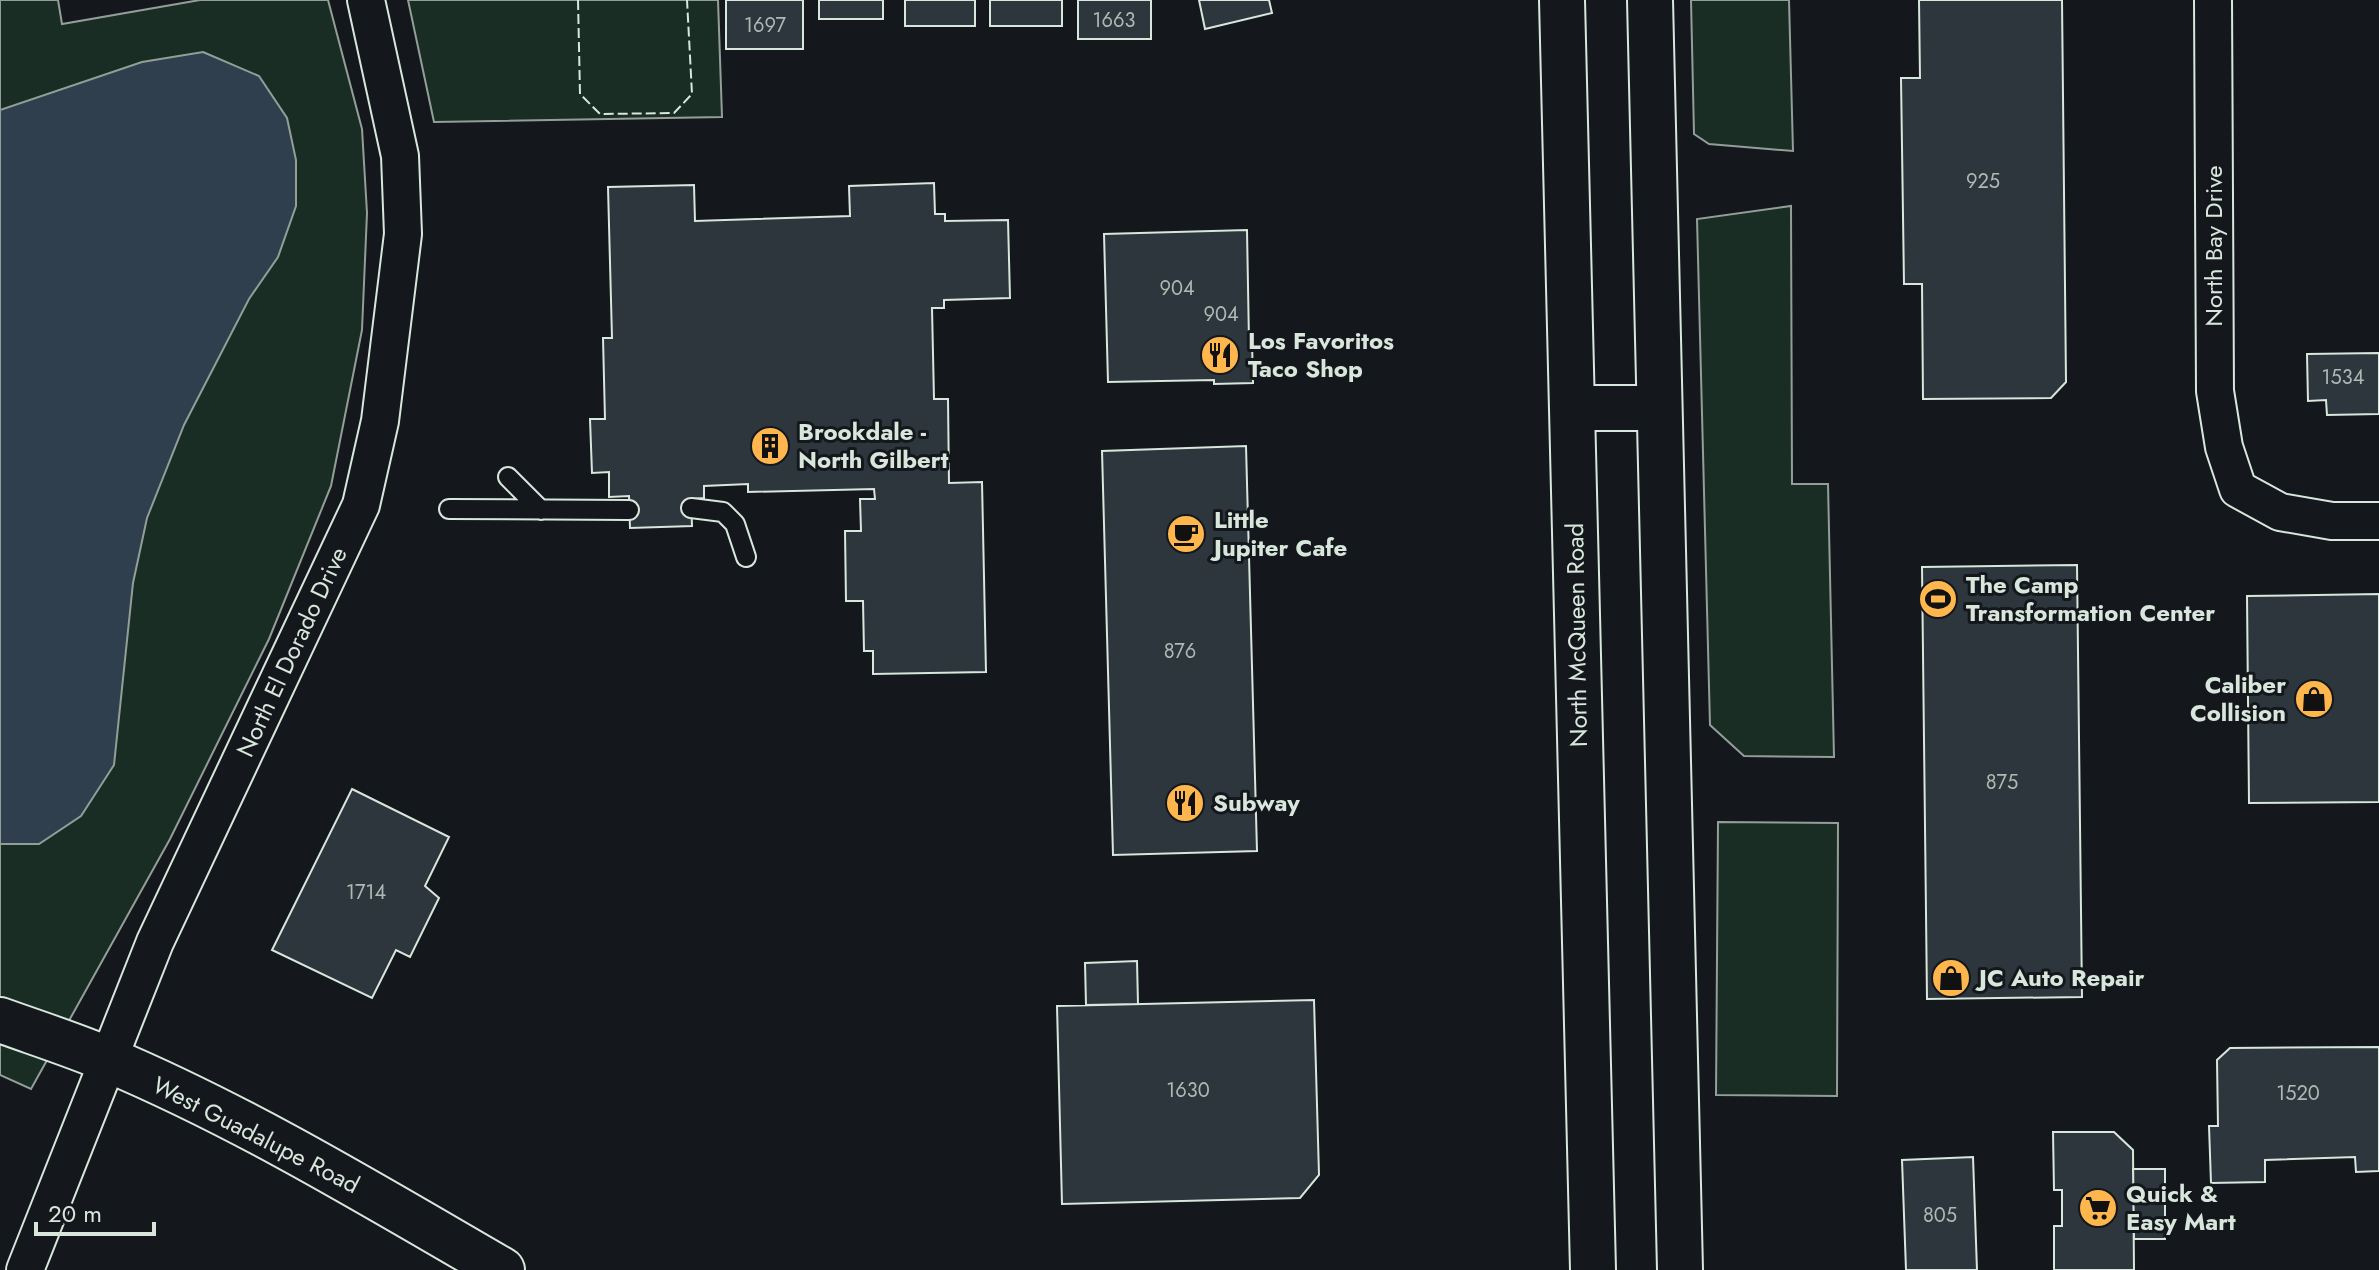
<svg xmlns="http://www.w3.org/2000/svg" width="2379" height="1270" font-family="Jost,sans-serif">
  <style>
    .green { fill: #1a2d24; stroke: #939e99; stroke-width: 2 }
    .water { fill: #2f3f4d; stroke: #939e99; stroke-width: 2 }
    .building { fill: #2c363c; stroke: #d8e6dc; stroke-width: 2 }
    .lines { fill: none; stroke-linecap: round; stroke-linejoin: round }
    .lane-casing { stroke: #d8e6dc; stroke-width: 22 }
    .street-casing { stroke: #d8e6dc; stroke-width: 40 }
    .secondary-casing { stroke: #d8e6dc; stroke-width: 48 }
    .lane { stroke: #14181c; stroke-width: 18 }
    .street { stroke: #14181c; stroke-width: 36 }
    .secondary { stroke: #14181c; stroke-width: 44 }
    .fence { stroke: #d8e6dc; stroke-width: 2; stroke-dasharray: 10 4; stroke-linecap: butt }
    .labels { text-anchor: middle; stroke-width: 6; stroke-linejoin: round; paint-order: stroke }
    .number-label { font-size: 20px; fill: #adbab4 }
    .street-label { font-size: 24px; fill: #d8e6dc; stroke: #14181c }
    .poi-label { font-size: 24px; font-weight: bold; fill: #d8e6dc; stroke: #14181c; text-anchor: start }
  </style>
  <rect width="100%" height="100%" fill="#14181c"/>
  <path class="green" d="M0,0h58l4,24 138,-24h128l34,129 5,84 -5,117 -31,156 -62,153 -99,200 -139,250 -31,-14z
    M408,0h310l4,117 -288,5z
    M1691,0h98l4,151 -84,-7 -15,-10z
    M1791,206l1,278h36l6,273 -90,-1 -34,-31 -13,-506z
    M1718,822l120,1 -1,273 -121,-1z"/>
  <path class="water" d="M203,52l56,24 28,42 9,42v46l-18,51 -29,42 -65,126 -37,93 -14,65 -19,182 -33,51 -42,28h-39v-734l142,-48z"/>
  <path class="building" d="M726,0h77v49h-77z
    M819,0h64v19h-64z
    M905,0h70v26h-70z
    M990,0h72v26h-72z
    M1078,0h73v39h-73z
    M1199,0h70l3,13 -67,16z
    M1919,0h143l4,382 -15,16 -128,1 -1,-115h-18l-3,-206h19z
    M934,183l1,31h10v7l63,-1 2,78 -66,2v8h-12l2,91h14l1,84 33,-1 4,190 -113,2v-23h-9l-1,-50h-17l-1,-70h16l-1,-32h15l-1,-10 -126,3v-8l-44,2v12l-13,1 1,27 -62,2 -1,-32 -20,1v-25l-17,1 -2,-54h15l-2,-81h9l-4,-151 86,-2 1,36 155,-5 -1,-30z
    M1247,230l2,112 3,-1 1,42 -39,1v-4l-106,2 -4,-148z
    M2379,353v61l-52,1 -1,-15 -18,1 -1,-47z
    M1246,446l11,405 -144,4 -11,-404z
    M2077,565l5,432 -155,2 -5,-432z
    M2379,594v208l-130,1 -2,-207z
    M352,789l97,48 -24,49 14,12 -29,59 -14,-7 -24,48 -100,-48z
    M1137,961l1,43 -52,1 -1,-42z
    M1314,1000l5,175 -19,23 -238,6 -5,-198z
    M2379,1047v124l-23,1 -1,-15 -90,3v22l-54,1 -2,-57h9l-1,-66 13,-12z
    M2053,1132h61l19,18 1,120h-80v-44h8v-36h-8z
    M1973,1157l4,113h-71l-4,-110z
    M2133,1169h32v70h-31z"/>
  <g class="lines">
    <defs>
      <path id="lane" d="M508,477l33,33
        M691,508l32,4 12,12 11,33
        M449,509l180,1"/>
      <path id="street" d="M2213,0l2,391 9,56 14,42 42,23 52,9h47
        M25,1270l130,-328 206,-437 19,-84 23,-187 -3,-78 -34,-156"/>
      <path id="secondary" d="M1562,0l31,1270
        M1650,0l30,1270
        M1572,408h87
        M0,1020c36,13 74,25 109,40 137,58 265,136 393,210"/>
    </defs>
    <use href="#lane" class="lane-casing"/>
    <use href="#street" class="street-casing"/>
    <use href="#secondary" class="secondary-casing"/>
    <use href="#lane" class="lane"/>
    <use href="#street" class="street"/>
    <use href="#secondary" class="secondary"/>
    <path class="fence" d="M578,0l2,94 20,20 74,-1 18,-19 -5,-94"/>
  </g>
  <defs>
    <symbol id="restaurant-disc" viewBox="-11 -11 22 22"><circle r="9.5" fill="#ffb74d" stroke="#14181c"/><path d="M-5-6h1v4h1v-4h1v4h1v-4h1v5L-1.5 .5V6h-2V.5L-5-1ZM5-6V6H3V1.5H1.5Q1.5-4 5-6Z" fill="#111"/></symbol>
    <symbol id="building-disc" viewBox="-11 -11 22 22"><circle r="9.5" fill="#ffb74d" stroke="#14181c"/><path d="M-4-6H4V6H1V3H-1V6H-4ZM-2.5-4.3h1.7v1.8h-1.7ZM.8-4.3h1.7v1.8H.8ZM-2.5-1h1.7V.8h-1.7ZM.8-1h1.7V.8H.8Z" fill="#111"/></symbol>
    <symbol id="cafe-disc" viewBox="-11 -11 22 22"><circle r="9.5" fill="#ffb74d" stroke="#14181c"/><path d="M-5.5-4.5H6V0H3Q3 3.5 0 3.5H-2.5Q-5.5 3.5-5.5 0ZM3-3.2v2h1.7v-2ZM-6 4.5H4V6H-6Z" fill="#111"/></symbol>
    <symbol id="stadium-disc" viewBox="-11 -11 22 22"><circle r="9.5" fill="#ffb74d" stroke="#14181c"/><path d="M0-5a6.5 5 0 1 0 0 10a6.5 5 0 1 0 0-10ZM-3.5-1.8h7v3.6h-7Z" fill="#111"/></symbol>
    <symbol id="shop-disc" viewBox="-11 -11 22 22"><circle r="9.5" fill="#ffb74d" stroke="#14181c"/><path d="M-5-2.5h2.3a2.7 3.5 0 0 1 5.4 0H5L5.5 6h-11ZM-1.5-2.5h3a1.5 2.3 0 0 0-3 0Z" fill="#111"/></symbol>
    <symbol id="supermarket-disc" viewBox="-11 -11 22 22"><circle r="9.5" fill="#ffb74d" stroke="#14181c"/><path d="M-6-5.5h2.5l.6 2H6L4.5 2H-2.5L-4.4-4H-6ZM-1.5 3.2a1.3 1.3 0 1 0 .1 0ZM3 3.2a1.3 1.3 0 1 0 .1 0Z" fill="#111"/></symbol>
  </defs>
  <g fill-rule="evenodd">
    <use href="#restaurant-disc" x="1198" y="333" width="44" height="44"/>
    <use href="#building-disc" x="748" y="424" width="44" height="44"/>
    <use href="#cafe-disc" x="1164" y="512" width="44" height="44"/>
    <use href="#stadium-disc" x="1916" y="577" width="44" height="44"/>
    <use href="#shop-disc" x="2292" y="677" width="44" height="44"/>
    <use href="#restaurant-disc" x="1163" y="781" width="44" height="44"/>
    <use href="#shop-disc" x="1929" y="956" width="44" height="44"/>
    <use href="#supermarket-disc" x="2076" y="1186" width="44" height="44"/>
  </g>
  <g class="labels">
    <g class="number-label">
      <text x="1114" y="27">1663</text>
      <text x="765" y="32">1697</text>
      <text x="1983" y="188">925</text>
      <text x="1177" y="295">904</text>
      <text x="1221" y="321">904</text>
      <text x="2343" y="384">1534</text>
      <text x="1180" y="658">876</text>
      <text x="2002" y="789">875</text>
      <text x="366" y="899">1714</text>
      <text x="1188" y="1097">1630</text>
      <text x="2298" y="1100">1520</text>
      <text x="1940" y="1222">805</text>
    </g>
    <g class="street-label">
      <text transform="translate(2214 246) rotate(-90)" y="8">North Bay Drive</text>
      <text transform="translate(1577 635) rotate(-91)" y="8">North McQueen Road</text>
      <text transform="translate(292 652) rotate(-65)" y="8">North El Dorado Drive</text>
      <text transform="translate(256 1135) rotate(27)" y="8">West Guadalupe Road</text>
    </g>
    <g class="poi-label">
      <text x="1248" y="349">Los Favoritos<tspan x="1248" dy="28">Taco Shop</tspan></text>
      <text x="798" y="440">Brookdale -<tspan x="798" dy="28">North Gilbert</tspan></text>
      <text x="1214" y="528">Little<tspan x="1214" dy="28">Jupiter Cafe</tspan></text>
      <text x="1966" y="593">The Camp<tspan x="1966" dy="28">Transformation Center</tspan></text>
      <text x="2286" y="693" text-anchor="end">Caliber<tspan x="2286" dy="28">Collision</tspan></text>
      <text x="1213" y="811">Subway</text>
      <text x="1979" y="986">JC Auto Repair</text>
      <text x="2126" y="1202">Quick &amp;<tspan x="2126" dy="28">Easy Mart</tspan></text>
    </g>
  </g>
  <path d="M36 1222v12h118v-12" fill="none" stroke="#d8e6dc" stroke-width="4"/>
  <text x="48" y="1222" font-size="24" fill="#d8e6dc" stroke="#14181c" stroke-width="6" paint-order="stroke">20 m</text>
</svg>
